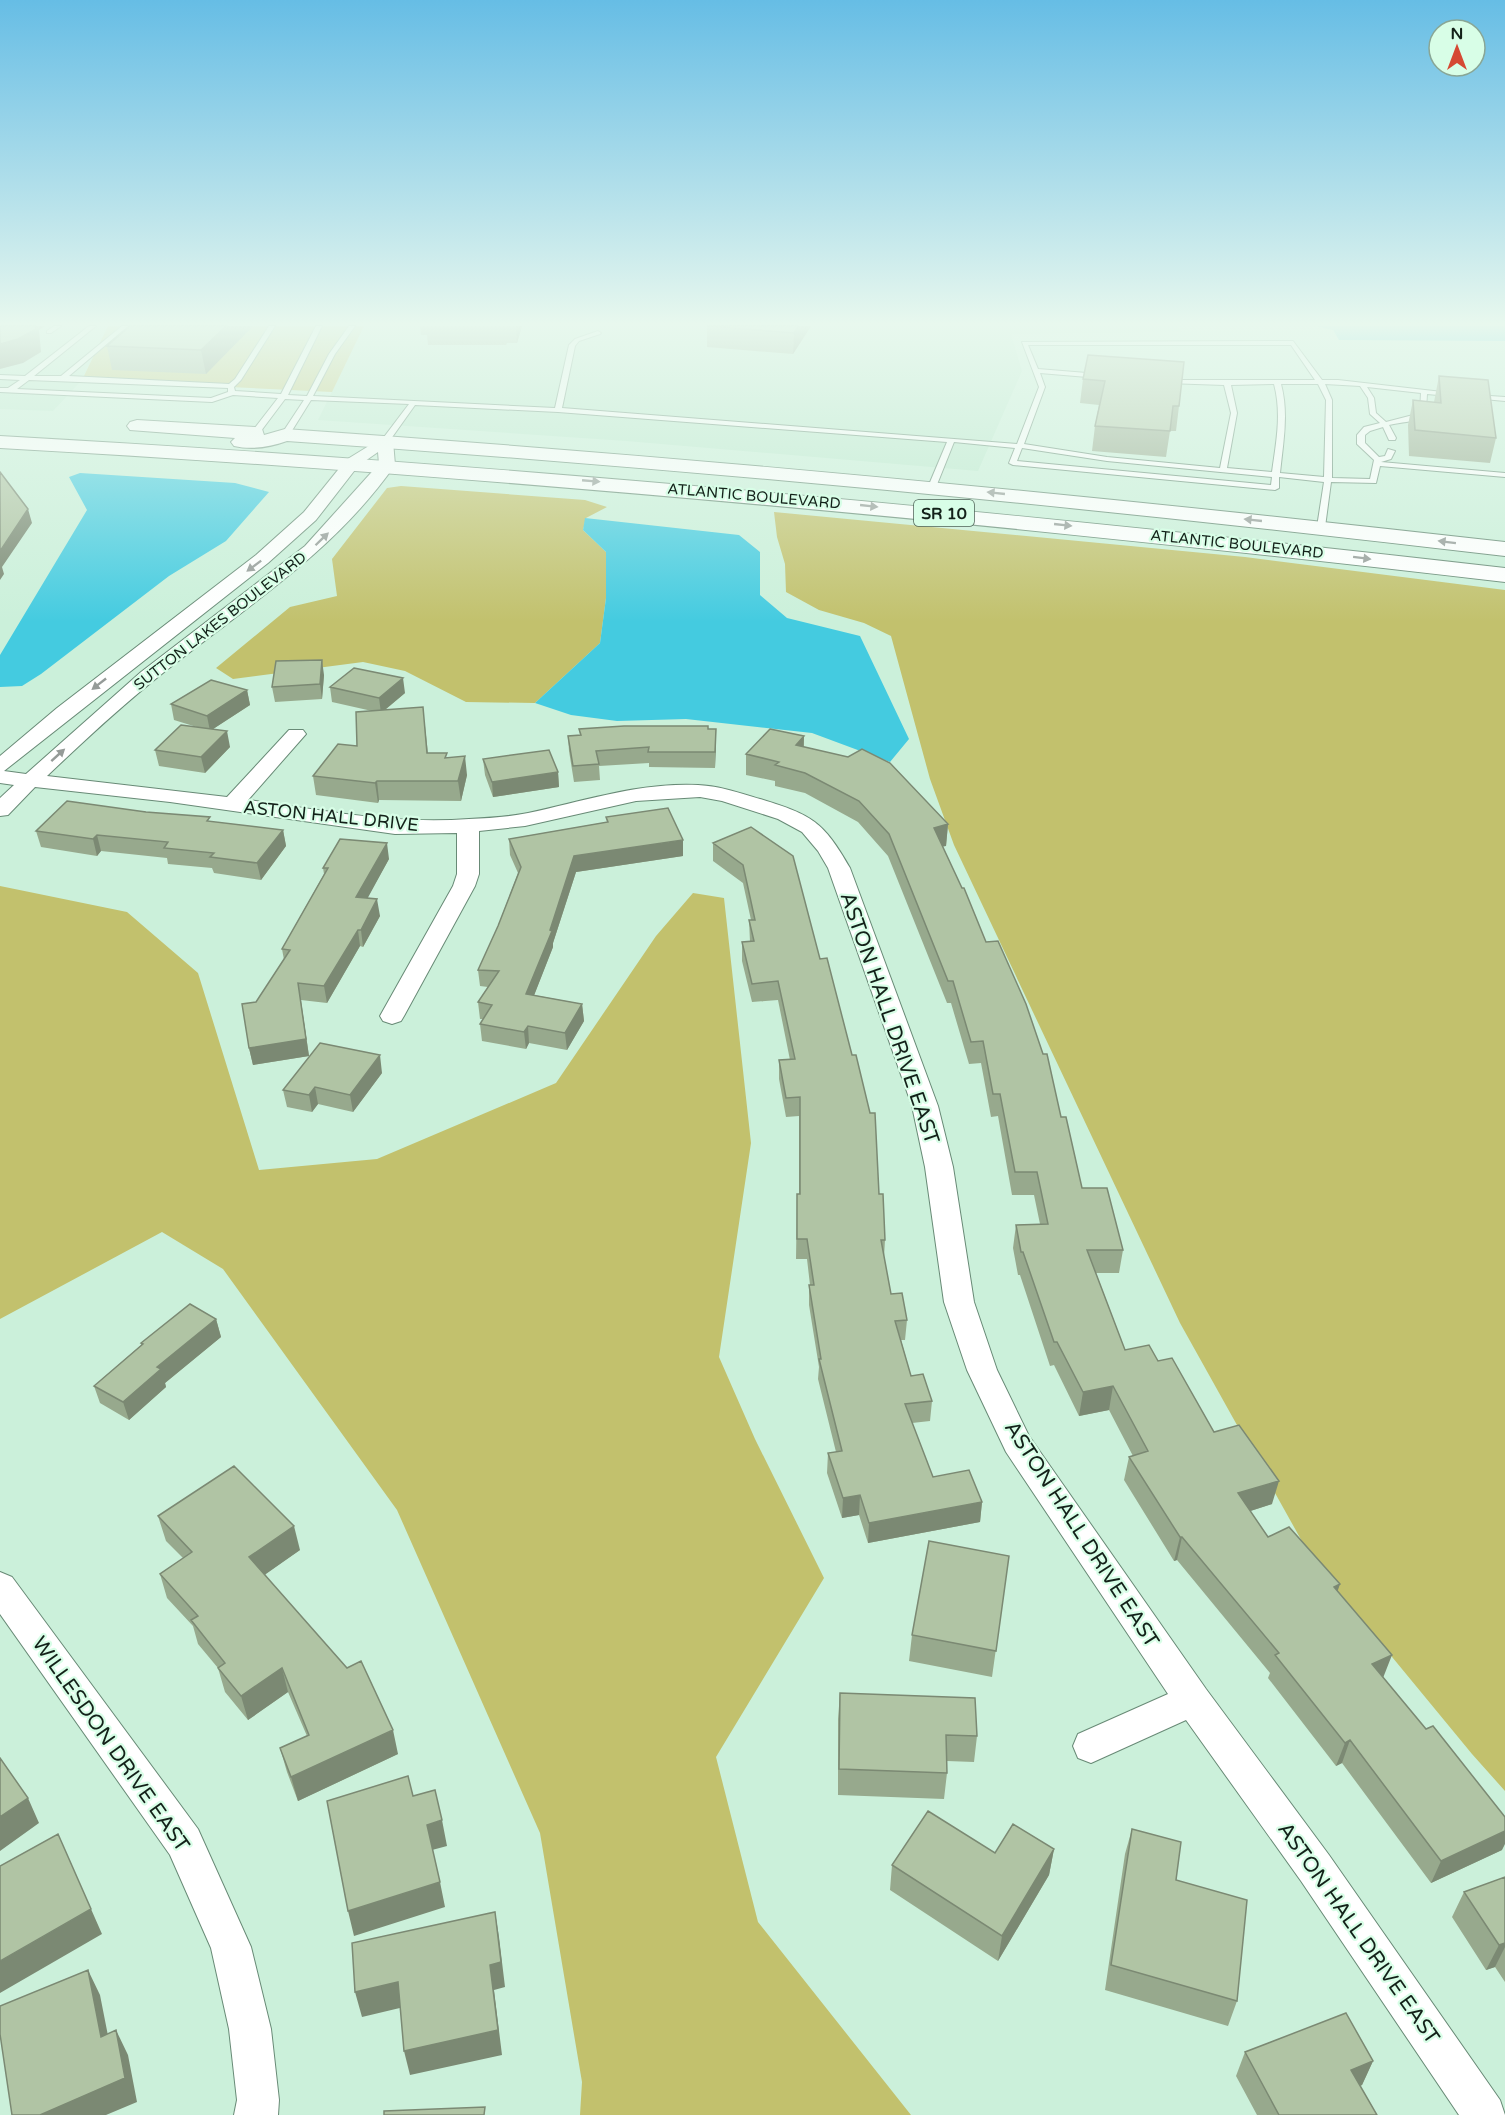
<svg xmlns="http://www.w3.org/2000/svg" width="1505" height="2115" font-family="'Varela Round',sans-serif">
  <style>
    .built { fill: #bce9ce }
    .green { fill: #c2c16d }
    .water { fill: #44cbe0 }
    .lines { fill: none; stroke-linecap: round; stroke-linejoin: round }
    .service-casing { stroke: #688a76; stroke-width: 2 }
    .minor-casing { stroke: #688a76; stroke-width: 2 }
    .trunk-casing { stroke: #688a76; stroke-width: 2 }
    .service { fill: #fff; fill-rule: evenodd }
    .minor { fill: #fff; fill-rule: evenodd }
    .trunk { fill: #fff; fill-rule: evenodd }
    .wall { fill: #97a98d }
    .shaded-wall { fill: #7b8973 }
    .building { fill: #b0c4a4; stroke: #7b8973; stroke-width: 1.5 }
    .oneway { fill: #959b98 }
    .labels { text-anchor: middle; stroke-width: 4.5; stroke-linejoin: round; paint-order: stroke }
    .far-street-label { font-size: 15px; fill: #132119; stroke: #d8fee7 }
    .shield { fill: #d8fee7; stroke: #4e6357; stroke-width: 1.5 }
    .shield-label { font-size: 16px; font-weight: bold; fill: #132119 }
    .street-label { font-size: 18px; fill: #132119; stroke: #d8fee7 }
    .near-street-label { font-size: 21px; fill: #132119; stroke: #d8fee7 }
  </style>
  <rect width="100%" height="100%" fill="#cbf0da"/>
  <path class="built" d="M0,326h108l-26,54 -29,31 -53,-2z
    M364,326h814l4,6 -171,2 11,37 -44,100 -352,-30 -308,-21z"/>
  <path class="green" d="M108,326h256l-32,66 -250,-12z
    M401,486l184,14 22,7 -21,11 -3,12 23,22v46l-6,45 -65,60 -69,-1 -61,-31 -42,-9 -130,17 -17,-11 74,-61 47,-11 -5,-37 55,-71z
    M774,512l471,45 260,33v1201l-33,-37 -159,-193 -133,-238 -226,-478 -24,-66 -39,-143 -27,-13 -45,-13 -33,-18 -1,-28 -8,-27z
    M0,886l127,26 71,61 61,197 118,-11 179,-76 100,-147 37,-43 31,5 27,245 -32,214 36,82 69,139 -108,179 42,165 153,193h-331l2,-33 -42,-249 -143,-323 -174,-241 -61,-37 -162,87z"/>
  <path class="water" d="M1316,326h189v15l-166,-1 -6,-10z
    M80,473l155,10 34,9 -43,49 -57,35 -128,98 -19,12 -22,1v-32l87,-145 -18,-33z
    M585,518l154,17 21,17v43l27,23 73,18 49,103 -19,23 -78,-29 -126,-14 -69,2 -46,-6 -36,-12 65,-60 6,-45v-46l-23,-22z"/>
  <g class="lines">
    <defs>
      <path id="service" d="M54,326h7l-10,7h-4v-2z
        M89,326h7l-62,50h27l61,-50h6l-59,50 160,8 6,-5 34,-53h6l-34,54 -7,7 1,4 46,3 35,-68h6l-34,69 19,1 22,-42 20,-28h6l-20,28 -22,42 242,12 14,-63 6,-6 23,-8 3,2 -1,1 -21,7 -4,5 -13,62 455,36 22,-57 -17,-45 271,-1 29,39h16l113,13v2l-2,1 -22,-2c-1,31 -11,25 -38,31l7,13 -1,2h-6l-6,-13 -13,4 -5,4v8l14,14 6,-1 3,-7 7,2 -4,8 -10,3 124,11v4l-125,-11 -4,17 -45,-1 -6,45 -4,2 -4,-2 7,-45 -45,-5v11l-4,2 -262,-25 -4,-2 6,-15 -61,-6 -18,45 -4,2 -4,-2 19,-45 -389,-30 -143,-7 -27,38h-3l-4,-2 28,-37 -98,-4 -23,37h-3l-4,-2 23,-35 -19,-1 -27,36h-3l-4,-2 27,-35 -45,-3 -21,7 -212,-10v-4h8l12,-8 -20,-1v-4l25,1zM1028,345h263l24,35h-150v2l2,1 57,2 7,28 -11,55 -113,-11 -83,-13 21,-57 -5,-14 59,5 3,-2 -3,-2 -61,-5zM29,380l199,8v4l-17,6 -194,-9zM1274,384c8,30 2,59 -2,88l-45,-4 10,-55 -6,-28zM1281,384h37l8,16 -2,77 -44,-4c3,-30 9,-59 1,-89zM1325,384l35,2 8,12 2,16 10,9 -16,4 -7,8v9l17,16 -4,19 -38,-1v-78zM1367,387l54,6 -1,18 -3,3 -31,8 -10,-9 -2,-15zM1022,448l85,13 165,16 -1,8 -254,-24z
        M1475,395l30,2v4l-32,-3 -1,-1z"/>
      <path id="minor" d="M385,436l8,5 2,24c-59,84 -139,135 -218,197 -46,35 -88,74 -130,114l180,21 62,-67h14l3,4 -58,66c73,10 147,25 221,19 20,-1 40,-2 59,-6 56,-12 113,-31 170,-28 22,1 42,8 62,14 52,16 63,22 90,69l88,238 15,61 21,135 23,68 32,66 177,253 123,166 171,245 5,15h-46l-158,-234 -115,-161 -95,43 -13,-5 -5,-12 5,-12 90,-40 -162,-242 -39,-82 -23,-68 -19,-135 -13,-61 -84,-238 -10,-17 -16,-19 -24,-13 -56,-18 -22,-4 -64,4 -111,25 -46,5v43l-4,12 -71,130 -3,5 -9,3 -9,-3 -3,-5 73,-130 4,-12v-41l-62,1 -225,-32 -135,-15 -27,28 -8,1v-18l14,-13 -14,-2v-27l57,-48 199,-153 48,-43 42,-52zM378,452l1,12 -74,82 -164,126 -115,102 -22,-3 264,-208 48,-43 42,-54z
        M0,1572l12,5 186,252 53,118 20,82 8,71 -1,15h-44l3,-15 -8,-71 -18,-81 -41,-93 -170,-241z"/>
      <path id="trunk" d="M137,420l118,7 7,2 2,6 21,-6c408,28 814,67 1220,113v14c-405,-48 -811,-87 -1218,-115 -16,6 -36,9 -53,5l-3,-4 4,-4 -105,-8 -3,-4 3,-4z
        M0,436c503,28 1004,75 1505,132v14c-501,-58 -1002,-106 -1505,-134z"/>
    </defs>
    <use href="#service" class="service-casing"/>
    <use href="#minor" class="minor-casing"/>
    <use href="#trunk" class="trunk-casing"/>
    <use href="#service" class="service"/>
    <use href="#minor" class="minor"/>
    <use href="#trunk" class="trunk"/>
  </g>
  <path class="wall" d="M130,326h123l-47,48 -94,-4 -5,-24z
    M420,326h102l-5,17h-10l-1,2h-78l-1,-10h-6z
    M707,326h104l-18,28 -86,-7z
    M1088,355l91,51 -3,25h-6l-4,26 -74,-6 3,-25 4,-21 -19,-2 3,-24z
    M1439,376l57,62 -6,25 -81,-7 -1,-31 5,-25 21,2z
    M324,675l-2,24 -47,3 -3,-15z
    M330,687l75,6 -20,17 40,16 3,27 19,5 20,17 -6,26 -82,-1 -1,3 -62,-8 -3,-19 44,-30 15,-35 -40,-9z
    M247,690l3,15 -37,24 17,18 -25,26 -46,-7 -4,-16 45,-22 -26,-8 -3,-16z
    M579,729h137l-1,39 -66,-1v-4l-50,3 1,14 -26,2 -5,-31 -1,-15 12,-1z
    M804,736v11l144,77 -2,22h-4l44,96 75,175 21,71 41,62 -4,23h-23l29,77 33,11 114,143 -22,7 18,26 72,47 -3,7 46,87 119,172 -71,33 -89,-120 -6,3 -68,-88 2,-5 -93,-113 -3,1 -50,-81 5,-23 4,-1 -24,-46 -30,6 -25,-51 -4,1 -30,-91h-2l-5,-27 3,-23 24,-1 -6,-29h-22l-14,-79 -7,1 -10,-54 -12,1 -18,-61h-4l-59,-147 -30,-34 -53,-29 -30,-7v-5l-29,-6v-21z
    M483,759l75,13 1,15 -66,10 -8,-22z
    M606,817l77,39 -107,16 -23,71v4l-19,48 48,9 2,17 -17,29 -38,-7 -3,6 -44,-8 -2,-17 3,-5h-3l-2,-17 10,-15 -8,-1 -2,-16 20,-44 20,-53 -8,-18 -1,-16 98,-17z
    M211,822l72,8 3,16 -25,34 -47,-7 -2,-5 -44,-4 -1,-6 -66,-7 -4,5 -56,-9 -5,-16z
    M751,827l128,367 6,46 -1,17 7,37 16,26 -2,20h-4l10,36 21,25 -2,20 -18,2 21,54 49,25 -2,20 -112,21 -9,-28 -17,3 -15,-45 1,-20 8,-1 -18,-73 1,-12 -10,-62v-20h1l-3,-26h-11l1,-65h2v-78l-13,1 -7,-38v-19h11l-12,-60 -26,2 -10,-41v-19h8l-1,-22h2l-8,-37 -30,-22v-18z
    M389,859l-22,39 13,18 -17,31 -3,-1 -33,57 -26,-3 8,56 -56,9 -4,-17 7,-46 28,-42 -2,-11 42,-75 -1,-6z
    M382,1073l-29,39 -35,-8 -6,8 -25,-5 -4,-17z
    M216,1319l5,18 -56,46 1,4 -37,33 -29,-17 -6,-17 47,-41v-2z
    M158,1516l142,34 -35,24 133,180 -100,47 -11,-29 -7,-24 27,-12 -19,-44 -40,28 -23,-28 -7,-24 -20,-24 -5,-18 -26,-28 -7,-24 23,-16 -17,-17z
    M1009,1556l-17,121 -83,-16 3,-26z
    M840,1693l137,43 -3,26 -27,-1v12l-3,26 -106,-4v-76z
    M1132,1829l44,51 61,121 -9,25 -123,-36 20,-136z
    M1054,1849l-5,26 -51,86 -108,-71 2,-25 103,-12z
    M1505,1877v105l-10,-15 -9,3 -34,-53 12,-25z
    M1245,2052l128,9 -11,24 -2,1 17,29h-120l-21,-39z"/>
  <path class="shaded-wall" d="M35,326h10l-6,4 2,22 -18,11 -23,6v-25z
    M226,326h27l-47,48 -5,-24z
    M516,326h6l-5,17z
    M798,326h13l-18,28 1,-21z
    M28,509l4,14 -30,44 2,7 -4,6v-29z
    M322,660l2,15 -2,24 -2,-15z
    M403,678l2,15 -24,20 -2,-15z
    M247,690l3,15 -40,26 -3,-15z
    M716,729v16l-1,23v-16z
    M227,731l3,16 -25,26 -4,-16z
    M804,736l-1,20 -7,-11z
    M465,756l2,19 -6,26 -3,-20z
    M558,772l1,15 -66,10 -1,-15z
    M377,781l2,19 -1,3 -3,-20z
    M948,824l-2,22 -14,3 2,-21z
    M283,830l3,16 -25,34 -4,-17z
    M97,835l4,16 -4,5 -4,-17z
    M683,840v16l-107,16 -23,71v4l-25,64 -2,-17 24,-64 24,-74z
    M387,843l2,16 -30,55 -3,-17z
    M377,899l3,17 -17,31 -2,-17z
    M358,930l2,16 -33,57 -3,-17z
    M298,983l11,73 -56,9 -4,-17z
    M582,1004l2,17 -17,29 -2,-17z
    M528,1026l1,17 -3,6 -2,-17z
    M380,1055l2,18 -29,39 -3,-17z
    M315,1087l3,17 -6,8 -3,-17z
    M216,1319l5,18 -56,46 1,4 -37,33 -6,-18 34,-35z
    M1113,1386l-4,24 -30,6 4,-24z
    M1279,1481l-7,23 -40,13 6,-24z
    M860,1495l-1,20 -17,3 1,-20z
    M982,1502l-2,20 -112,21 1,-20z
    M294,1526l6,24 -44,31 -7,-24z
    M1180,1537h2l-5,23 -3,1z
    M1340,1584l-8,23 2,-20z
    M1392,1655l-9,23 -11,-14z
    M282,1668l6,24 -40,28 -7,-24z
    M393,1730l5,24 -100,47 -7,-24z
    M1350,1740l-8,23 -6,3 9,-23z
    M28,1798l11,25 -39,28v-34z
    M442,1820l5,26 -15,4 -5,-25z
    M1505,1831v13l-3,6 -71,33 10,-22z
    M1054,1849l-5,26 -51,86 4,-25z
    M440,1882l5,25 -91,29 -6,-25z
    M91,1909l11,25 -102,59v-32z
    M495,1912l4,25 6,50 -11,3 8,65 -92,20 -6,-24 86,-86z
    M1505,1943v4l-10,20 -9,3 13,-25z
    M88,1970l12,25 13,66 -12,-24z
    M398,1982l6,25 -42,10 -7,-25z
    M116,2030l12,25 9,47 -31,13h-66z
    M1373,2061l-11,24 -22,9 11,-24z"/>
  <path class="building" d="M0,326h35l1,3 -18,10 -18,5z
    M130,326h96l-25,24 -94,-4z
    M707,326h91l-4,7z
    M1088,355l96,7 -5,44h-6l-3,25 -75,-5 10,-45 -22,-2z
    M1439,376l49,4 8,58 -81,-8 -2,-30 28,3z
    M0,472l28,37 -28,42z
    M322,660l-2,24 -48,3 4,-26z
    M354,668l49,10 -24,20 -49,-11z
    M211,680l36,10 -40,26 -36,-12z
    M423,707l4,46h20l-2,5 20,-2 -7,25h-81l-2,2 -62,-7 25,-32 19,2 -1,-34z
    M181,725l46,6 -26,26 -46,-7z
    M624,726h84v3h8l-1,23h-67l1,-5 -53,4 3,13 -26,2 -5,-30 13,-1 -2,-6z
    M770,729l34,7 -8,9 52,12 14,-8 28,14 58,61 -14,4 28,60h2l22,54 12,-1 28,63 17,50h4l14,63h5l16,71h25l16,62h-36l38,100 24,-5 9,16 14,-3 42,74 25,-7 40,56 -41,12 30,44 21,-10 51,57 -6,3 58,68 -20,9 54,65 7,-3 72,91v14l-64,30 -91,-121 -5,3 -70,-88 4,-2 -97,-116h-2l-51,-80 19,-6 -35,-65 -30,6 -26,-50h-3l-31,-90h-2l-5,-27 32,-1 -11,-52h-22l-15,-78h-7l-10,-53 -12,1 -18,-61h-5l-59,-147 -30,-33 -54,-28 -30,-8 4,-3 -33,-8z
    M549,750l9,22 -66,10 -9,-23z
    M67,801l79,11 64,5 -3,4 76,9 -26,33 -47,-6 4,-4 -50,-5 4,-6 -71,-7 -4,4 -57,-8z
    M668,808l15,32 -109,16 -24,74 2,1 -26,63 56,10 -17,29 -37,-7 -4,6 -44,-8 12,-19 -14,-3 21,-31 -21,-1 20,-44 23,-59 -12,-28 99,-17 -2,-5z
    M751,827l42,29 27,103 7,-1 25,97h4l14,58h5l4,81h4l2,46h-4l10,54 11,-1 5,27 -12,1 16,55 12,-2 9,27 -27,3 28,73 36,-7 13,32 -113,21 -9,-28 -17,3 -15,-45 14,-2 -23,-92h2l-12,-74h5l-7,-46h-10v-45h3v-97l-14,1 -7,-38 16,-1 -17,-78 -26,3 -10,-42 12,-1 -5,-21h6l-12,-55 -30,-22z
    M340,839l47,4 -31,54 21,2 -16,31h-3l-34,56 -26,-3 8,56 -57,9 -7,-44 14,-2 34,-52 -8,-1 46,-81h-5z
    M320,1043l60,12 -30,40 -35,-8 -6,8 -26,-5z
    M190,1304l26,15 -59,48 4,2 -38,33 -29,-16 49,-42 -2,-1z
    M234,1466l60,60 -45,31 98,111 14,-7 32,69 -102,47 -11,-29 29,-13 -27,-67 -41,28 -23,-28 7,-5 -34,-43 7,-4 -38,-42 32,-22 -34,-36z
    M929,1541l80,15 -13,95 -84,-16z
    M840,1693l135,5 2,38 -31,-1 1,38 -108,-4z
    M0,1758l28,40 -28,19z
    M408,1776l5,20 22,-6 7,30 -15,5 13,57 -92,29 -21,-110z
    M928,1811l67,42 18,-29 41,25 -52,87 -110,-71z
    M1132,1829l49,13 -5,38 71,20 -10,101 -126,-36z
    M58,1834l33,75 -91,52v-95z
    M1505,1877v66l-6,2 -35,-53z
    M495,1912l6,50 -11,3 8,65 -94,21 -6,-69 -43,10 -3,-49z
    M88,1970l13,67 15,-7 9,48 -85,37h-28l-12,-81v-28z
    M1346,2013l27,48 -22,9 26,45h-98l-34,-63z
    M485,2107l-1,8h-100v-4z"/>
  <defs><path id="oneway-solid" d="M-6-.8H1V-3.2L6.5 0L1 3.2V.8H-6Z" transform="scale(1.5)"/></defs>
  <g class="oneway">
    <use href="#oneway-solid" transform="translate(591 481) rotate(5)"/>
    <use href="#oneway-solid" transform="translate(996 493) rotate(-174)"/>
    <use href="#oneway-solid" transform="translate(869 506) rotate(6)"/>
    <use href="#oneway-solid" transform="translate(1253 520) rotate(-174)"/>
    <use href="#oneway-solid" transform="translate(1063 525) rotate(6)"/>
    <use href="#oneway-solid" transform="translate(322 539) rotate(-44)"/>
    <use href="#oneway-solid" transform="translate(1447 542) rotate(-173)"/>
    <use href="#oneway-solid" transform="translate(1362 558) rotate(7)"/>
    <use href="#oneway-solid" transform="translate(254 566) rotate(143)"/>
    <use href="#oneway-solid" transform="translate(99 684) rotate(142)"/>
    <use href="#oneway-solid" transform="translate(58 755) rotate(-42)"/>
  </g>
  <linearGradient id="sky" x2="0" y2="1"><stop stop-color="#66bde5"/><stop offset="0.52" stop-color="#e8f8ee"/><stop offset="1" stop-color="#e8f8ee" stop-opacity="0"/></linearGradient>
  <rect width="1505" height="622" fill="url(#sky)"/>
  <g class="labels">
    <g class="far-street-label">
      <text transform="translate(754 496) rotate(5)" y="5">ATLANTIC BOULEVARD</text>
      <text transform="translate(1237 544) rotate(6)" y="5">ATLANTIC BOULEVARD</text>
      <text transform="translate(220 621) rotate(-38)" y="5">SUTTON LAKES BOULEVARD</text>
    </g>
    <rect class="shield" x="914" y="500" width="60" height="26" rx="4.5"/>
    <g class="shield-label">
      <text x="944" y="519">SR 10</text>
    </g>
    <g class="street-label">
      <text transform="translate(331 816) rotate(6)" y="6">ASTON HALL DRIVE</text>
    </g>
    <g class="near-street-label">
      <text transform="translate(890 1018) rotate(71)" y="7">ASTON HALL DRIVE EAST</text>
      <text transform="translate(1082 1534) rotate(57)" y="7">ASTON HALL DRIVE EAST</text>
      <text transform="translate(111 1744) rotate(55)" y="7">WILLESDON DRIVE EAST</text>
      <text transform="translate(1359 1933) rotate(55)" y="7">ASTON HALL DRIVE EAST</text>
    </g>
  </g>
  <g transform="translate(1457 48)"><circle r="28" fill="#d8fee7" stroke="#89a695" stroke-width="1.5"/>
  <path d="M0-4.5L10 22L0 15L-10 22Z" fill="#d54933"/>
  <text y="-9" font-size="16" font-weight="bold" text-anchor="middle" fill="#132119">N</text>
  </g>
</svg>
